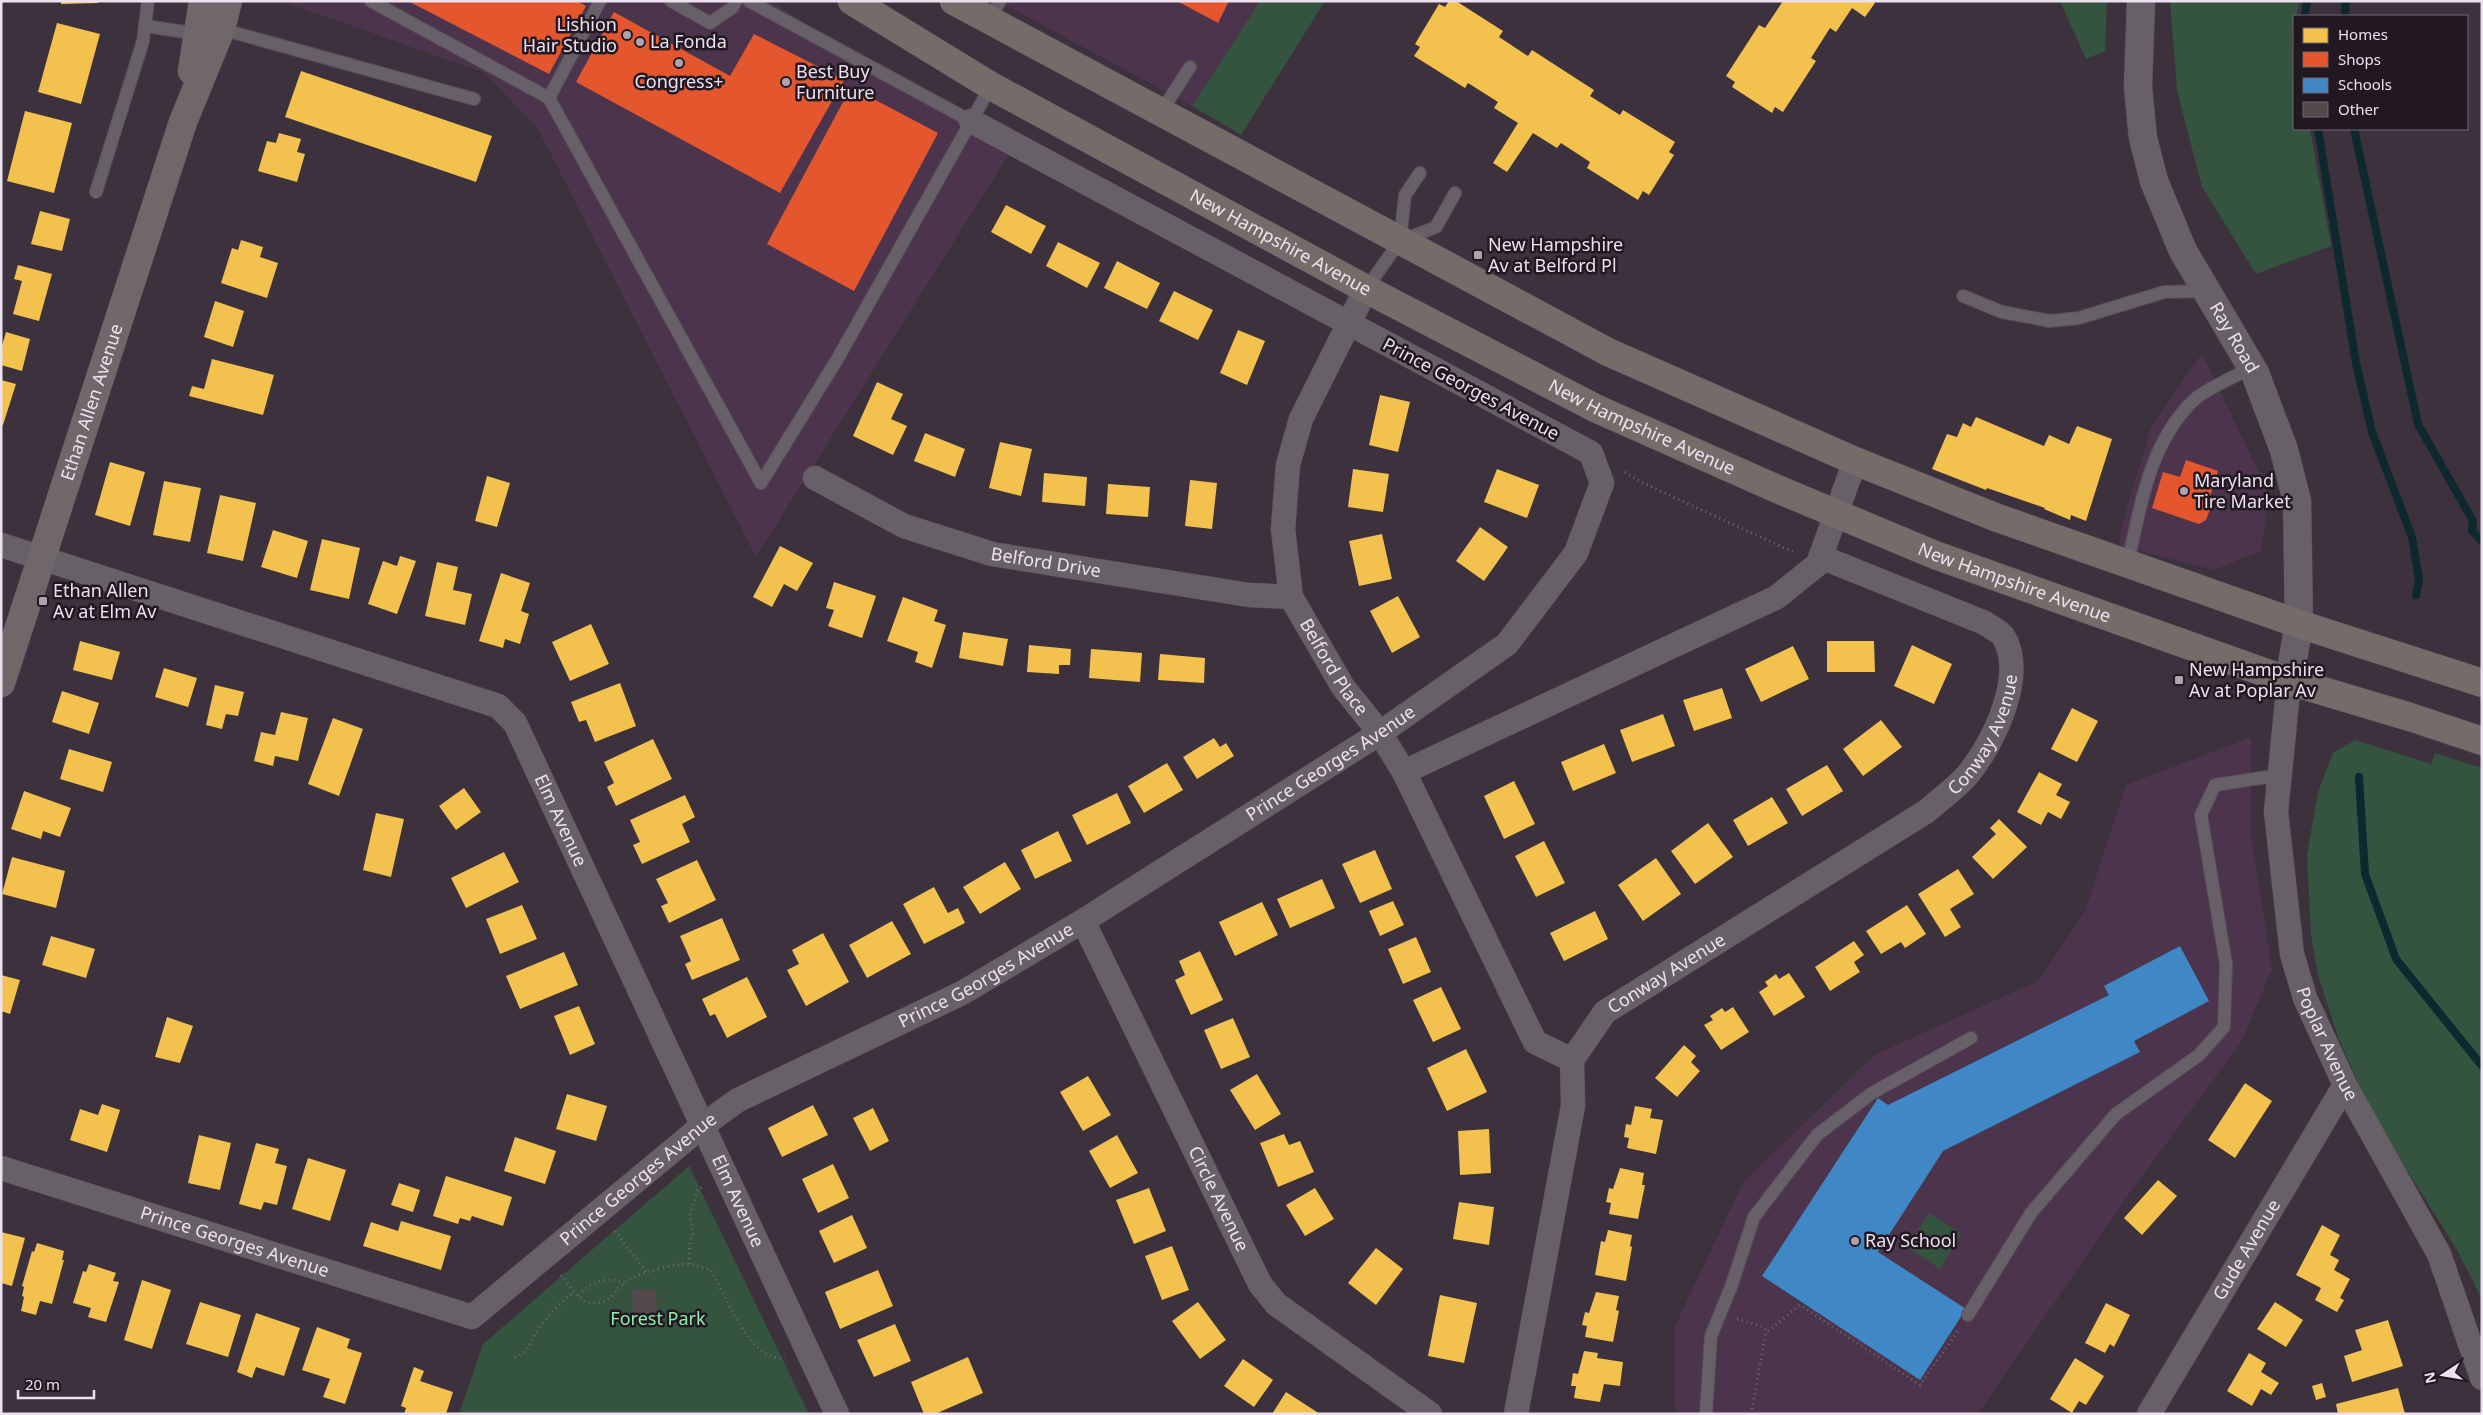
<svg xmlns="http://www.w3.org/2000/svg" width="2483" height="1415" font-family="'Noto Sans',sans-serif">
  <style>
    .built { fill: #4b344c }
    .green { fill: #35543f }
    .homes { fill: #f2c14e }
    .shops { fill: #e4572e }
    .schools { fill: #3f88c5 }
    .lines { fill: none; stroke-linecap: round; stroke-linejoin: round }
    .stream { stroke: #0d292f; stroke-width: 8 }
    .building { fill: #54494b }
    .service-casing { stroke: #574e58; stroke-width: 14 }
    .minor-casing { stroke: #574e58; stroke-width: 25 }
    .tertiary-casing { stroke: #574e58; stroke-width: 29 }
    .secondary-casing { stroke: #574e58; stroke-width: 29 }
    .primary-casing { stroke: #574e58; stroke-width: 29 }
    .path { stroke: #6f676f; stroke-width: 3; stroke-dasharray: 1 4; stroke-linecap: butt }
    .service { stroke: #686068; stroke-width: 12 }
    .minor { stroke: #686068; stroke-width: 24 }
    .tertiary { stroke: #686068; stroke-width: 28 }
    .secondary { stroke: #70676b; stroke-width: 28 }
    .primary { stroke: #746c69; stroke-width: 28 }
    .poi-dot { fill: #b0a3b0; stroke: #211822; stroke-width: 2 }
    .labels { text-anchor: middle; stroke-width: 5; stroke-linejoin: round; paint-order: stroke }
    .poi-label { font-size: 18px; fill: #eee1ef; stroke: #211822; text-anchor: start }
    .street-label { font-size: 18px; fill: #eee1ef; stroke: #211822 }
    .park-label { font-size: 18px; fill: #92edad; stroke: #211822 }
  </style>
  <rect width="100%" height="100%" fill="#3c313c"/>
  <path class="built" d="M281,1h490l238,153 -253,403 -218,-428 -53,-56z
    M998,1h262l-68,105z
    M2202,353l67,141 -8,57 -47,19 -94,-24 1,-18 30,-101z
    M2251,737v96l21,136 -30,72 -116,157 -148,216h-303l-1,-86 69,-145 131,-128 164,-74 47,-70 41,-126z"/>
  <path class="green" d="M1260,1h65l-84,134 -49,-29z
    M2060,1h47l-2,50 -19,8z
    M2170,1h130l-4,15h-2l-2,18 2,95h16l21,117 -75,28 -54,-87 -25,-97z
    M2356,740l75,24 4,-11 47,15v531l-26,-51 -68,-108 -23,-42 -27,-61 -20,-62 -7,-40 -4,-80 11,-63 15,-39z
    M689,1166l120,248h-350l24,-70z
    M1929,1213l33,21 -22,35 -33,-22z"/>
  <path class="homes" d="M61,1h37v2l-37,1z
    M1449,1h7l47,30 -4,6 29,19 4,-6 62,40 -4,6 30,19 3,-5 52,32 -6,10 5,3 -25,40 -6,-4 -5,9 -51,-32 3,-6 -29,-19 -4,5 -24,-15 -26,39 -14,-9 25,-40 -24,-15 4,-6 -30,-19 -3,5 -51,-32 6,-9 -5,-3 24,-40 6,3z
    M1783,1h88l4,2 -10,14 -13,-9 -16,24 -6,-4 -19,30 5,3 -33,51 -8,-5 -3,6 -40,-26 3,-5 -9,-6 33,-51 6,3z
    M57,23l43,11 -19,70 -43,-12z
    M301,71l191,65 -16,46 -191,-65z
    M25,111l47,12 -18,70 -47,-12z
    M279,133l22,6 -4,13 8,2 -8,28 -39,-11 9,-30 9,2z
    M1006,205l40,21 -15,28 -40,-22z
    M40,211l30,8 -8,32 -31,-7z
    M241,240l22,7 -3,10 18,6 -11,35 -46,-15 11,-35 6,2z
    M1058,242l42,21 -13,25 -41,-22z
    M1117,261l43,22 -13,26 -43,-21z
    M18,265l34,9 -13,47 -26,-7 9,-33 -8,-2z
    M1174,291l39,19 -15,30 -39,-19z
    M215,301l29,10 -11,36 -29,-10z
    M1238,330l27,11 -18,44 -27,-12z
    M6,332l24,7 -8,32 -21,-6v-16z
    M212,359l62,16 -11,40 -74,-19 3,-10 12,3z
    M1,380l15,4 -13,41 -2,-1z
    M877,382l26,12 -12,25 16,7 -14,29 -40,-19z
    M1380,395l30,7 -12,50 -29,-7z
    M1976,417l68,29 5,-11 20,9 8,-18 35,13 -26,82 -15,-6 -1,5 -26,-11 1,-1 -58,-20 -1,2 -54,-21 15,-35 10,3 6,-14 8,4z
    M925,433l40,16 -10,28 -41,-16z
    M1000,442l32,7 -11,47 -32,-8z
    M110,462l35,10 -15,54 -35,-11z
    M1353,469l36,5 -6,38 -35,-5z
    M1497,469l42,16 -12,33 -43,-16z
    M1044,473l43,4 -2,29 -43,-4z
    M487,476l23,7 -13,44 -22,-6z
    M1190,480l27,3 -5,46 -27,-3z
    M164,481l37,7 -11,54 -37,-7z
    M1108,484l42,3 -2,30 -42,-3z
    M220,495l36,8 -13,58 -36,-8z
    M1480,527l28,20 -24,34 -28,-20z
    M273,530l35,11 -11,37 -36,-11z
    M1382,534l10,45 -33,7 -10,-45z
    M322,539l38,9 -11,51 -39,-9z
    M780,546l33,17 -16,28 -13,-7 -12,23 -19,-10z
    M400,556l16,5 -19,53 -29,-10 15,-43 14,5z
    M437,562l21,5 -5,23 19,4 -7,31 -40,-9z
    M501,573l29,10 -9,28 8,3 -9,30 -15,-5 -2,9 -24,-7z
    M834,582l42,14 -14,42 -34,-12 6,-16 -8,-2z
    M1398,596l22,41 -28,16 -22,-42z
    M903,597l35,13 -4,11 12,4 -14,43 -17,-6 3,-10 -31,-11z
    M591,624l18,40 -39,17 -18,-39z
    M963,632l45,7 -5,27 -44,-8z
    M80,641l40,11 -8,28 -39,-10z
    M1827,641h47l1,31h-48z
    M1029,645l42,4 -1,16h-11v9l-32,-2z
    M1912,645l40,19 -18,40 -40,-18z
    M1793,646l16,33 -48,23 -16,-33z
    M1091,649l51,4 -2,29 -51,-4z
    M1160,654l45,4 -1,25 -46,-3z
    M164,668l33,10 -9,29 -33,-10z
    M620,683l16,43 -41,16 -9,-22 -7,2 -8,-20z
    M215,685l29,7 -6,24 -12,-2 -4,15 -16,-4z
    M1722,688l10,30 -38,13 -11,-31z
    M62,691l37,12 -10,31 -37,-12z
    M2072,708l26,13 -21,41 -26,-13z
    M281,712l27,6 -10,43 -23,-5 -2,10 -19,-5 7,-29 14,3z
    M1663,714l12,32 -43,16 -12,-32z
    M333,718l30,11 -24,67 -31,-12z
    M1881,720l21,27 -39,29 -20,-27z
    M1214,738l6,9 6,-4 8,13 -37,23 -14,-22z
    M653,739l19,40 -56,27 -9,-19 7,-4 -10,-21z
    M1604,744l12,29 -43,18 -12,-29z
    M69,749l43,13 -9,30 -43,-13z
    M1167,763l16,27 -39,23 -16,-27z
    M1827,765l16,26 -41,25 -16,-27z
    M2039,772l23,12 -6,11 14,7 -9,17 -13,-7 -7,13 -24,-13z
    M1514,781l21,43 -31,15 -20,-43z
    M464,788l17,24 -25,18 -17,-24z
    M24,791l47,17 -11,29 -17,-6 -2,8 -30,-10z
    M1117,793l14,30 -44,22 -15,-30z
    M685,795l10,22 -13,7 8,18 -48,22 -9,-19 7,-3 -10,-22z
    M1772,797l16,26 -40,23 -15,-26z
    M376,813l28,6 -13,58 -28,-7z
    M1999,819l28,28 -34,32 -21,-22 24,-23 -6,-6z
    M1708,823l25,34 -38,27 -24,-33z
    M1058,831l14,30 -37,18 -14,-29z
    M1544,841l21,42 -29,14 -21,-41z
    M1375,850l17,39 -32,14 -18,-39z
    M504,852l15,30 -53,26 -15,-30z
    M12,857l53,14 -9,37 -54,-14z
    M1656,858l25,36 -38,27 -25,-36z
    M697,860l19,40 -47,23 -8,-17 7,-3 -12,-24z
    M1005,862l16,27 -41,25 -17,-27z
    M1958,869l16,25 -24,15 11,18 -16,10 -27,-43z
    M1322,879l13,29 -45,20 -13,-29z
    M934,887l14,26 10,-5 7,15 -41,21 -21,-40z
    M1393,901l11,24 -24,11 -11,-25z
    M1262,902l16,33 -43,21 -16,-34z
    M522,905l15,34 -37,15 -14,-35z
    M1907,905l19,29 -21,14 -4,-6 -20,12 -15,-23z
    M1595,911l13,28 -44,22 -14,-28z
    M722,918l18,42 -48,20 -7,-16 6,-3 -11,-25z
    M892,921l19,33 -44,24 -18,-33z
    M823,933l26,49 -43,24 -19,-36 12,-6 -7,-14z
    M51,936l44,13 -9,29 -44,-13z
    M1416,937l15,35 -28,12 -15,-35z
    M1854,941l10,14 -10,7 6,10 -30,19 -15,-24z
    M1200,951l23,49 -32,15 -16,-35 10,-5 -6,-14z
    M564,952l14,33 -58,24 -14,-33z
    M1789,973l16,24 -31,19 -15,-24 9,-6 -3,-4 11,-8 3,5z
    M1,975l19,5 -10,34 -9,-3z
    M747,977l20,40 -40,21 -12,-24 -5,2 -8,-17z
    M1441,987l20,42 -28,13 -20,-42z
    M579,1006l16,38 -25,11 -16,-39z
    M1733,1007l16,25 -28,18 -17,-25 9,-5 -3,-4 12,-8 3,4z
    M167,1017l26,9 -13,37 -25,-6z
    M1233,1018l17,39 -29,12 -17,-39z
    M1684,1045l12,11 -5,6 9,9 -23,26 -22,-19z
    M1466,1049l21,43 -40,19 -20,-43z
    M1257,1074l24,40 -26,16 -25,-40z
    M1088,1076l23,39 -28,16 -23,-39z
    M2245,1083l27,18 -37,57 -27,-18z
    M567,1094l40,12 -11,35 -40,-12z
    M102,1104l18,6 -13,42 -37,-12 10,-31 18,6z
    M813,1105l15,30 -46,22 -14,-29z
    M1635,1106l17,3 -2,9 13,2 -7,34 -29,-6 2,-10 -5,-1 2,-13 5,1z
    M873,1108l16,33 -19,10 -17,-33z
    M1489,1129l2,44 -31,2 -2,-44z
    M1284,1134l5,11 11,-4 14,31 -36,15 -18,-44z
    M199,1135l32,8 -11,47 -32,-7z
    M1117,1135l21,38 -28,15 -21,-37z
    M515,1137l41,14 -11,33 -41,-13z
    M256,1143l23,6 -4,14 12,3 -10,39 -13,-3 -3,8 -22,-6z
    M308,1158l38,12 -16,51 -38,-12z
    M833,1164l16,34 -31,15 -16,-34z
    M1620,1168l24,5 -2,12h3l-7,34 -29,-5 2,-11 -5,-1 3,-14 4,1z
    M446,1176l66,21 -9,29 -31,-10 -2,5 -10,-3 -2,6 -25,-8z
    M2158,1180l19,16 -35,39 -18,-17z
    M399,1183l21,7 -7,22 -22,-7z
    M1149,1188l17,43 -32,13 -18,-44z
    M1315,1188l19,31 -29,17 -19,-31z
    M1459,1202l35,5 -5,38 -36,-6z
    M852,1215l15,33 -33,15 -15,-32z
    M401,1221l50,15 -10,34 -78,-24 8,-24 27,9z
    M2322,1225l18,10 -10,20 9,5 -5,10 16,9 -10,19 4,2 -7,12 -22,-12 6,-12 -25,-13z
    M1608,1230l24,5 -2,11 2,1 -6,34 -31,-6 6,-34 4,1z
    M1,1232l24,6 -13,48 -11,-3z
    M37,1243l27,8 -2,9h2l-12,44 -12,-3 -4,14 -15,-4 3,-14 -2,-1 2,-9 -2,-1 10,-35 2,1z
    M1172,1246l17,44 -27,10 -17,-44z
    M1376,1248l27,21 -27,36 -28,-22z
    M89,1264l27,9 -3,8 6,1 -13,40 -18,-5 3,-9 -18,-5 10,-32 3,1z
    M878,1270l15,36 -53,23 -15,-37z
    M142,1280l29,10 -19,59 -28,-9z
    M1596,1292l23,4 -3,14 3,1 -6,31 -28,-5 2,-11 -5,-1 3,-13 4,1z
    M1440,1295l37,8 -13,60 -36,-7z
    M200,1302l41,13 -13,42 -42,-13z
    M1198,1302l28,38 -26,19 -28,-38z
    M2275,1302l28,18 -17,27 -29,-18z
    M2106,1303l24,12 -16,32 -4,-3 -5,9 -20,-10z
    M256,1313l44,15 -16,48 -28,-9 -4,11 -15,-6z
    M2388,1320l15,46 -51,16 -8,-26 18,-6 -7,-20z
    M895,1324l16,37 -37,16 -17,-37z
    M317,1327l33,12 -3,9 15,5 -17,51 -22,-7 7,-18 -28,-9z
    M1584,1351l14,2 -1,5 26,4 -3,24 -16,-2 -4,18 -26,-4 2,-12h-5l2,-13 5,1z
    M2249,1353l17,10 -5,9 18,11 -8,12 -10,-6 -9,17 -25,-15z
    M968,1357l15,36 -48,21h-11l-13,-32z
    M2075,1358l29,18 -18,29 -7,-4 -7,12 -22,-14z
    M1243,1359l30,21 -19,27 -30,-21z
    M414,1367l10,4 -4,10 33,11 -7,22h-42l2,-6 -5,-2z
    M2322,1383l4,14 -10,3 -4,-14z
    M2398,1388l7,26h-67l-2,-10z
    M1286,1392l34,22h-48z"/>
  <path class="shops" d="M408,1h169l9,5 -37,68z
    M1177,1h52l-11,22z
    M614,12l116,64 24,-42 90,46 -64,113 -204,-111z
    M851,87l87,46 -84,158 -87,-47z
    M2186,460l32,11 -11,35 4,1 -5,13 -7,4 -47,-16 11,-36 17,5z"/>
  <path class="schools" d="M2180,946l29,55 -75,40 6,11 -197,99 -65,101 88,57 -46,71 -158,-104 116,-178 10,7 221,-110 -5,-9z"/>
  <g class="lines">
    <path class="stream" d="M2305,16l2,-15
      M2345,16l1,-15
      M2318,129l38,234 16,69 40,105 7,43 -3,15
      M2354,129l64,295 55,97 -1,10 10,10
      M2359,777l6,97 31,85 86,107"/>
  </g>
  <path class="building" d="M656,1289l1,25 -24,1 -1,-25z"/>
  <g class="lines">
    <defs>
      <path id="service" d="M371,1l178,97
        M600,1l-51,97 212,385 77,-125 153,-272
        M671,1l39,22 22,-15 4,-7
        M749,1l222,120
        M989,20l11,-19
        M146,26l52,8
        M221,29l253,70
        M1161,112l29,-45
        M96,192l47,-151 5,-40
        M1403,240l33,-13 19,-34
        M1366,289l34,-48 5,-46 15,-22
        M1963,296l39,16 48,9 29,-3 85,-26 42,-1
        M2128,563c12,-57 22,-122 67,-164 12,-11 42,-23 57,-32
        M1968,1315l63,-102 85,-99 83,-59 25,-28 2,-63 -25,-149 14,-30 65,-10
        M1706,1414l5,-78 20,-49 23,-70 63,-82 55,-42 99,-55"/>
      <g id="minor">
        <path id="s1" d="M1366,289l-65,130 -13,46 -5,64 8,68 52,90 37,46 24,39 131,270 37,18"/>
        <path id="s2" d="M815,478l89,48 88,28 257,41 42,2"/>
        <path id="s3" d="M1,545l497,161 17,17 322,691"/>
        <path id="s4" d="M2289,681l-13,131 16,142 13,44 40,87 94,169 43,124"/>
        <path d="M1404,772l373,-175 41,-33 37,-103"/>
        <path id="s5" d="M1083,921l177,363 16,20 154,110"/>
        <path id="s6" d="M1,1168l471,149 230,-191 36,-26 224,-107 121,-72 297,-188 127,-89 69,-91 26,-70 -11,-30 -620,-332"/>
        <path id="s7" d="M1516,1414l57,-308 -1,-46 33,-48 322,-201c13,-12 31,-24 42,-38 25,-31 58,-99 34,-137 -4,-5 -13,-9 -18,-13l-164,-66"/>
        <path id="s8" d="M2149,1414l196,-329"/>
      </g>
      <g id="tertiary">
        <path id="s9" d="M2141,1l-3,86 5,51 11,43 29,70 72,122 29,77 13,51 2,123 -10,57"/>
      </g>
      <g id="secondary">
        <path d="M192,71l11,-70"/>
        <path id="s10" d="M1,683l182,-561 38,-93 7,-28"/>
      </g>
      <g id="primary">
        <path id="s11" d="M852,1l139,85 375,203 229,119 180,80 160,67 354,126 121,36 72,24"/>
        <path d="M954,1l654,351 247,109 140,56 304,107 183,59"/>
      </g>
    </defs>
    <use href="#service" class="service-casing"/>
    <use href="#minor" class="minor-casing"/>
    <use href="#tertiary" class="tertiary-casing"/>
    <use href="#secondary" class="secondary-casing"/>
    <use href="#primary" class="primary-casing"/>
    <path class="path" d="M1625,472l18,11 150,69
      M615,1231l31,41
      M689,1264l1,-23 3,-8 -3,-18 8,-26 7,-3
      M561,1275l13,17 13,11c29,0 20,-7 38,-21 12,-9 49,-18 63,-18 7,0 16,4 23,6 15,26 38,92 74,88
      M578,1295c15,-13 26,-19 46,-12
      M1737,1319l27,8 2,6
      M515,1358c16,-8 16,-19 26,-32 9,-13 21,-25 33,-34
      M1751,1414l15,-81 34,-28 120,80 38,-54"/>
    <use href="#service" class="service"/>
    <use href="#minor" class="minor"/>
    <use href="#tertiary" class="tertiary"/>
    <use href="#secondary" class="secondary"/>
    <use href="#primary" class="primary"/>
  </g>
  <g class="poi-dot">
    <circle cx="627" cy="35" r="5"/>
    <circle cx="640" cy="42" r="5"/>
    <circle cx="679" cy="63" r="5"/>
    <circle cx="786" cy="82" r="5"/>
    <rect x="1473" y="250" width="10" height="10" rx="2.5"/>
    <circle cx="2184" cy="491" r="5"/>
    <rect x="38" y="596" width="10" height="10" rx="2.5"/>
    <rect x="2174" y="675" width="10" height="10" rx="2.5"/>
    <circle cx="1855" cy="1241" r="5"/>
  </g>
  <g class="labels">
    <g class="poi-label">
      <text x="617" y="31" text-anchor="end">Lishion<tspan x="617" dy="21">Hair Studio</tspan></text>
      <text x="650" y="48">La Fonda</text>
      <text x="796" y="78">Best Buy<tspan x="796" dy="21">Furniture</tspan></text>
      <text x="679" y="88" text-anchor="middle">Congress+</text>
      <text x="1488" y="251">New Hampshire<tspan x="1488" dy="21">Av at Belford Pl</tspan></text>
      <text x="2194" y="487">Maryland<tspan x="2194" dy="21">Tire Market</tspan></text>
      <text x="53" y="597">Ethan Allen<tspan x="53" dy="21">Av at Elm Av</tspan></text>
      <text x="2189" y="676">New Hampshire<tspan x="2189" dy="21">Av at Poplar Av</tspan></text>
      <text x="1865" y="1247">Ray School</text>
    </g>
    <g class="street-label">
      <text dy="6" stroke="none"><textPath href="#s11" startOffset="492">New Hampshire Avenue</textPath></text>
      <text dy="6" stroke="none"><textPath href="#s9" startOffset="358">Ray Road</textPath></text>
      <text transform="translate(1471 389) rotate(28)" y="6">Prince Georges Avenue</text>
      <text dy="6" stroke="none"><textPath href="#s10" startOffset="295">Ethan Allen Avenue</textPath></text>
      <text dy="6" stroke="none"><textPath href="#s11" startOffset="898">New Hampshire Avenue</textPath></text>
      <text dy="6" stroke="none"><textPath href="#s2" startOffset="248">Belford Drive</textPath></text>
      <text dy="6" stroke="none"><textPath href="#s11" startOffset="1302">New Hampshire Avenue</textPath></text>
      <text dy="6" stroke="none"><textPath href="#s1" startOffset="408">Belford Place</textPath></text>
      <text dy="6" stroke="none"><textPath href="#s7" startOffset="895">Conway Avenue</textPath></text>
      <text dy="6" stroke="none"><textPath href="#s6" startOffset="1520">Prince Georges Avenue</textPath></text>
      <text dy="6" stroke="none"><textPath href="#s3" startOffset="654">Elm Avenue</textPath></text>
      <text dy="6" stroke="none"><textPath href="#s7" startOffset="490">Conway Avenue</textPath></text>
      <text dy="6" stroke="none"><textPath href="#s6" startOffset="1115">Prince Georges Avenue</textPath></text>
      <text dy="6" stroke="none"><textPath href="#s4" startOffset="371">Poplar Avenue</textPath></text>
      <text dy="6" stroke="none"><textPath href="#s6" startOffset="710">Prince Georges Avenue</textPath></text>
      <text dy="6" stroke="none"><textPath href="#s5" startOffset="309">Circle Avenue</textPath></text>
      <text dy="6" stroke="none"><textPath href="#s3" startOffset="1074">Elm Avenue</textPath></text>
      <text dy="6" stroke="none"><textPath href="#s6" startOffset="245">Prince Georges Avenue</textPath></text>
      <text dy="6" stroke="none"><textPath href="#s8" startOffset="191">Gude Avenue</textPath></text>
    </g>
    <g class="park-label">
      <text x="658" y="1325">Forest Park</text>
    </g>
  </g>
  <rect width="2483" height="1415" fill="none" stroke="#eee1ef" stroke-width="5"/>
  <rect x="2293" y="15" width="175" height="115" fill="#211822" stroke="#736874"/>
  <rect x="2303" y="28" width="25" height="15" fill="#f2c14e" stroke="#736874"/>
  <text x="2338" y="40" font-size="15" fill="#eee1ef">Homes</text>
  <rect x="2303" y="52" width="25" height="15" fill="#e4572e" stroke="#736874"/>
  <text x="2338" y="65" font-size="15" fill="#eee1ef">Shops</text>
  <rect x="2303" y="78" width="25" height="15" fill="#3f88c5" stroke="#736874"/>
  <text x="2338" y="90" font-size="15" fill="#eee1ef">Schools</text>
  <rect x="2303" y="102" width="25" height="15" fill="#54494b" stroke="#736874"/>
  <text x="2338" y="115" font-size="15" fill="#eee1ef">Other</text>
  <g transform="translate(2443 1375) rotate(258)" stroke="#211822" stroke-width="4" paint-order="stroke">
  <path d="M0-4L9 19L0 12L-9 19Z" fill="#eee1ef"/>
  <text y="-8" font-size="14" font-weight="bold" text-anchor="middle" fill="#eee1ef">N</text>
  </g>
  <path d="M18 1390v8h76v-8" fill="none" stroke="#eee1ef" stroke-width="2.5"/>
  <text x="25" y="1390" font-size="15" fill="#eee1ef" stroke="#211822" stroke-width="4" paint-order="stroke">20 m</text>
</svg>
